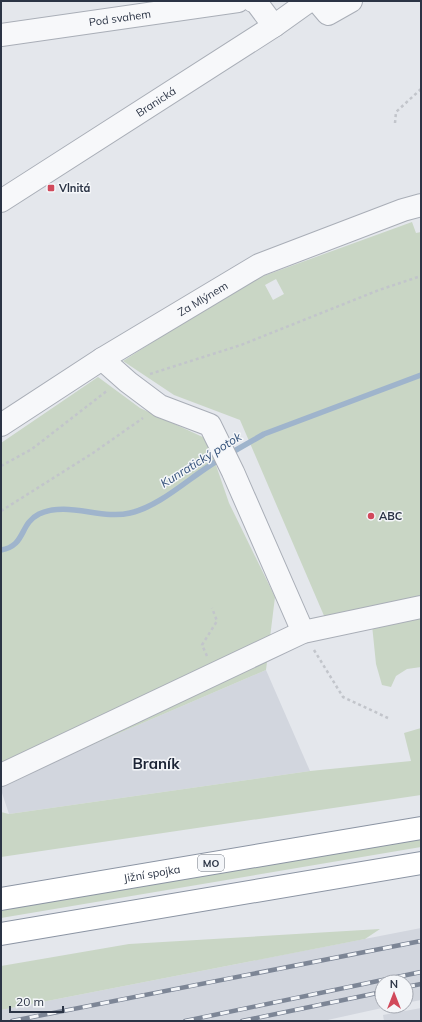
<svg xmlns="http://www.w3.org/2000/svg" width="422" height="1022" font-family="Mulish,sans-serif">
  <style>
    .built { fill: #d2d6de }
    .green { fill: #c9d6c5; fill-rule: evenodd }
    .lines { fill: none; stroke-linecap: round; stroke-linejoin: round }
    .stream { stroke: #9fb4cc; stroke-width: 5.5 }
    .minor-casing { stroke: #a9aeb7; stroke-width: 24 }
    .highway-casing { stroke: #8b94a3; stroke-width: 24 }
    .path { stroke: #c2c5cb; stroke-width: 2.5; stroke-dasharray: 3 3; stroke-linecap: butt }
    .minor { stroke: #f7f8fa; stroke-width: 22 }
    .highway { stroke: #fff; stroke-width: 22 }
    .rail-casing { stroke: #7d8696; stroke-width: 4.5 }
    .rail { stroke: #f4f6f9; stroke-width: 3; stroke-dasharray: 9; stroke-linecap: butt }
    .poi-dot { fill: #d1495b; stroke: #f4f6f9; stroke-width: 1.5 }
    .labels { text-anchor: middle; stroke-width: 3; stroke-linejoin: round; paint-order: stroke }
    .shield { fill: #f4f6f9; stroke: #676e7b; stroke-width: 1 }
    .shield-label { font-size: 10px; font-weight: bold; fill: #2b3445 }
    .street-label { font-size: 11px; fill: #2b3445; stroke: #f4f6f9 }
    .poi-label { font-size: 11px; font-weight: bold; fill: #2b3445; stroke: #f4f6f9; text-anchor: start }
    .water-label { font-size: 12px; font-style: italic; fill: #34527a; stroke: #f4f6f9 }
    .district-label { font-size: 15px; font-weight: bold; fill: #1d2536; stroke: #f4f6f9 }
  </style>
  <rect width="100%" height="100%" fill="#e4e7ec"/>
  <path class="built" d="M266,670l44,101 -301,43 -8,-24v-6z
    M421,928v72l-15,3v-21h-24v24h9l-68,15h-322v-11z
    M421,1008v13h-37l-1,-6z"/>
  <path class="green" d="M412,222l4,11 5,-1v435l-14,2 -11,7 -5,11 -9,-2 -6,-21 -4,-39 -41,7 -91,-212 -66,-25 -51,-34 124,-79zM276,279l8,15 -11,6 -8,-15z
    M98,377l42,31 67,31 22,64 46,94 -9,73 -265,114v-341z
    M421,728v67l-420,62v-45l8,2 301,-43 101,-10 -7,-28z
    M421,837v10l-420,71v-9z
    M380,929l-15,10 -364,71v-44l128,-22z"/>
  <g class="lines">
    <path class="stream" d="M229,454l35,-20 157,-59
      M1,550c25,-4 18,-26 38,-36 29,-13 62,6 91,-1 32,-7 63,-39 92,-55"/>
    <defs>
      <g id="minor">
        <path d="M253,1l3,1 18,24"/>
        <path d="M317,1l11,13 23,-13"/>
        <path id="s1" d="M1,35l237,-34"/>
        <path id="s2" d="M1,201l273,-175 35,-25"/>
        <path d="M102,359l26,23 32,24 50,19 23,47 70,160"/>
        <path id="s3" d="M1,425l101,-66 157,-94 144,-55 18,-5"/>
        <path d="M1,775l302,-143 118,-25"/>
      </g>
      <g id="highway">
        <path id="s4" d="M1,899l420,-71"/>
        <path d="M1,934l420,-71"/>
      </g>
    </defs>
    <use href="#minor" class="minor-casing"/>
    <use href="#highway" class="highway-casing"/>
    <path class="path" d="M395,123l1,-11 25,-23
      M150,374l91,-29 138,-55 42,-14
      M1,466l31,-17 76,-59
      M1,511l92,-58 50,-35
      M314,650l29,47 45,21
      M207,656l-5,-11 15,-24 -5,-13"/>
    <use href="#minor" class="minor"/>
    <use href="#highway" class="highway"/>
    <defs>
      <path id="rail" d="M406,987l15,-3
        M12,1021l409,-80
        M185,1021l236,-49
        M242,1021l140,-29"/>
    </defs>
    <use href="#rail" class="rail-casing"/>
    <use href="#rail" class="rail"/>
  </g>
  <g class="poi-dot">
    <rect x="47" y="184" width="8" height="8" rx="2"/>
    <circle cx="371" cy="516" r="4"/>
  </g>
  <g class="labels">
    <rect class="shield" x="198" y="855" width="26" height="16" rx="3"/>
    <g class="shield-label">
      <text x="211" y="867">MO</text>
    </g>
    <g class="street-label">
      <text dy="4" stroke="none"><textPath href="#s1" startOffset="120">Pod svahem</textPath></text>
      <text dy="4" stroke="none"><textPath href="#s2" startOffset="184">Branická</textPath></text>
      <text dy="4" stroke="none"><textPath href="#s3" startOffset="238">Za Mlýnem</textPath></text>
      <text dy="4" stroke="none"><textPath href="#s4" startOffset="153">Jižní spojka</textPath></text>
    </g>
    <g class="poi-label">
      <text x="59" y="192">Vlnitá</text>
      <text x="379" y="520">ABC</text>
    </g>
    <g class="water-label">
      <text transform="translate(201 460) rotate(-32)" y="4">Kunratický potok</text>
    </g>
    <g class="district-label">
      <text x="156" y="769">Braník</text>
    </g>
  </g>
  <rect width="422" height="1022" fill="none" stroke="#2b3445" stroke-width="4"/>
  <g transform="translate(394 994)"><circle r="19" fill="#f4f6f9" stroke="#a4a8b1"/>
  <path d="M0-3L7 15L0 10L-7 15Z" fill="#d1495b"/>
  <text y="-6" font-size="11" font-weight="bold" text-anchor="middle" fill="#2b3445">N</text>
  </g>
  <path d="M10 1006v6h53v-6" fill="none" stroke="#2b3445" stroke-width="2"/>
  <text x="16" y="1006" font-size="12" fill="#2b3445" stroke="#f4f6f9" stroke-width="3" paint-order="stroke">20 m</text>
</svg>
